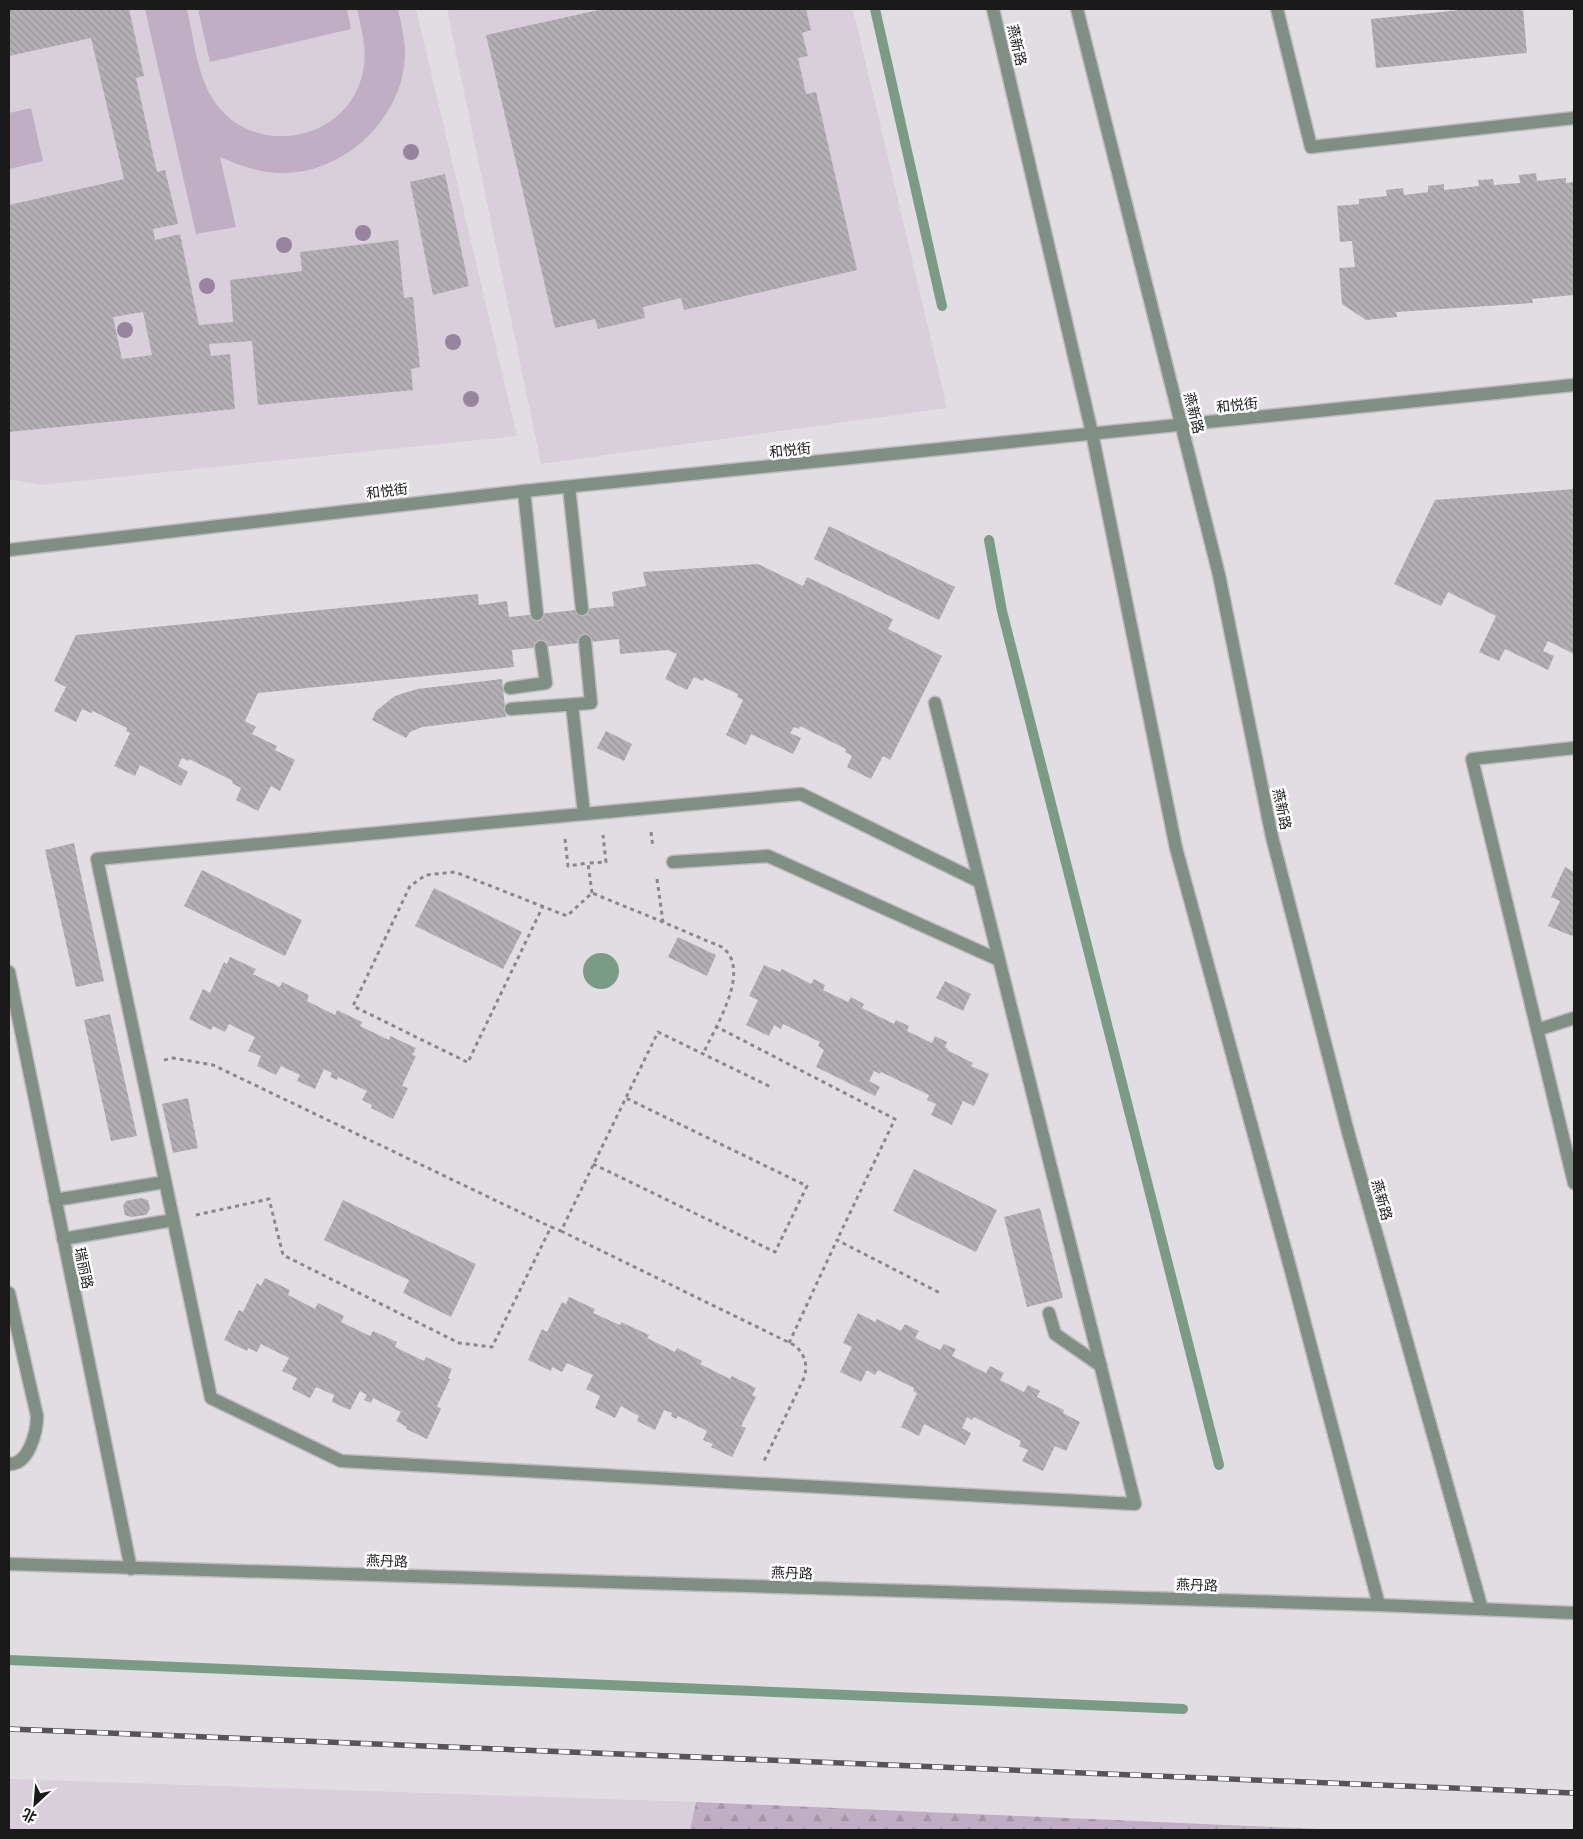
<svg xmlns="http://www.w3.org/2000/svg" width="1583" height="1839" font-family="'DM Sans','Noto Sans SC',sans-serif">
  <style>
    .built { fill: #d8cfda }
    .green { fill: #bfaec4 }
    .forest { fill: url(#forest-firs) }
    .water { fill: #7a9c84 }
    .lines { fill: none; stroke-linecap: round; stroke-linejoin: round }
    .stream { stroke: #7a9c84; stroke-width: 10 }
    .building { fill: url(#building-back-hatch); fill-rule: evenodd }
    .service-casing { stroke: #bdbabe; stroke-width: 15 }
    .minor-casing { stroke: #bdbabe; stroke-width: 15 }
    .tertiary-casing { stroke: #bdbabe; stroke-width: 15 }
    .path { stroke: #8b888c; stroke-width: 3; stroke-dasharray: 4 4; stroke-linecap: butt }
    .service { stroke: #808f84; stroke-width: 12 }
    .minor { stroke: #808f84; stroke-width: 12 }
    .tertiary { stroke: #808f84; stroke-width: 12 }
    .rail-casing { stroke: #565457; stroke-width: 5.5 }
    .rail { stroke: #fff; stroke-width: 4; stroke-dasharray: 11; stroke-linecap: butt }
    .tree { fill: #98849e }
    .labels { text-anchor: middle; stroke-width: 5; stroke-linejoin: round; paint-order: stroke }
    .street-label { font-size: 14px; fill: #1b1a1b; stroke: #fff }
  </style>
  <defs>
    <pattern id="forest-firs" width="22" height="20" patternUnits="userSpaceOnUse" patternTransform="scale(1.25)"><rect width="22" height="20" fill="#bfaec4"/><path d="M5 1l3.5 6h-7zM16 11l3.5 6h-7z" fill="#a495a8"/></pattern>
    <pattern id="building-back-hatch" width="6" height="6" patternUnits="userSpaceOnUse" patternTransform="scale(1.25)"><rect width="6" height="6" fill="#b3afb4"/><path d="M-1 5l2 2M0 0l6 6M5-1l2 2" fill="none" stroke="#99969a"/></pattern>
  </defs>
  <rect width="100%" height="100%" fill="#e1dde2"/>
  <path class="built" d="M9,9h407l101,427 -477,49 -31,-6z
    M447,9h406l94,399 -406,56z
    M9,1779l687,23 -6,28h-681z"/>
  <path class="green" d="M145,9h42c6,27 10,63 24,87 36,63 133,49 151,-20 6,-23 0,-45 -5,-67h41c3,15 7,29 7,45 -1,64 -62,122 -127,119 -21,-1 -39,-8 -58,-16l16,70 -40,7z
    M198,9h149l4,20 -141,33z
    M31,108l12,53 -34,8v-56z"/>
  <path class="forest" d="M696,1802l647,28h-653z"/>
  <path class="water" d="M583 971a18 18 0 1 1 36 0a18 18 0 1 1-36 0Z"/>
  <g class="lines">
    <path class="stream" d="M875,9l67,297
      M989,540l13,71 217,854
      M9,1660l1174,49"/>
  </g>
  <path class="building" d="M9,9h120l15,67 -8,2 21,94 8,-2 13,54 -25,5 2,11 25,-6 19,91 34,-3 -3,-42 72,-9 -2,-19 98,-12 6,58 9,-1 7,70 -9,2 2,21 -155,15 -6,-64 -43,3 2,12 19,-2 5,55 -226,23v-55l1,-1 -1,-171 115,-26 -33,-141 -82,18zM143,312l9,43 -30,4 -9,-42z
    M603,9h203l5,21 -9,3 6,23 -10,2 8,36 10,-2 41,178 -173,40 -3,-12 -38,9 2,11 -47,11 -3,-10 -40,9 -69,-293z
    M1470,9h53l4,44 -151,15 -5,-49z
    M1536,173l1,8 29,-3v5l8,-1v113l-42,4 1,4 -137,9 1,5 -31,3 -24,-16 -3,-36 16,-1 -3,-26 -12,1 -3,-36 22,-2v-5l28,-3 -1,-6 17,-2 1,7 24,-3v-6l16,-2v6l35,-4 -1,-6 15,-1 1,6 26,-2 -1,-8z
    M445,174l24,112 -36,9 -23,-113z
    M1574,489v165l-26,-13 -5,10 11,5 -6,14 -43,-21 -6,12 -20,-9 17,-36 -48,-24 -7,14 -47,-22 41,-84z
    M829,526l126,61 -16,33 -125,-61z
    M758,564l45,22 4,-9 86,42 -5,10 54,27 -52,104 -7,-4 -12,23 -24,-12 5,-11 -7,-4 1,-3 -46,-23 -1,3 -5,-2 -4,6 11,5 -8,16 -42,-20 -5,11 -20,-10 17,-35 -6,-3 1,-3 -34,-16 -1,3 -9,-4 -7,13 -22,-11 12,-25 -9,-4 -48,4 -1,-15 -107,11 2,17 -256,26 -13,28 11,6 -4,7 25,12 -2,4 20,10 -15,31 -9,-5 -13,25 -22,-11 5,-12 -9,-5 1,-2 -44,-22 -1,2 -6,-3 -4,8 10,6 -7,14 -41,-21 -5,11 -21,-10 16,-33 -4,-2 1,-3 -34,-17 -2,2 -9,-4 -6,13 -22,-11 12,-24 -12,-6 22,-46 402,-41 1,11 28,-4 2,16 105,-11 -2,-14 34,-6 -3,-14z
    M502,679l4,38 -84,10 -12,5 -4,6 -34,-18 4,-9 19,-15 22,-7z
    M606,731l26,13 -8,17 -27,-13z
    M74,843l30,138 -28,6 -31,-137z
    M1565,867l9,5v58l-2,6 -24,-10 12,-25 -9,-4z
    M202,870l100,50 -17,36 -101,-50z
    M434,888l88,44 -19,37 -88,-43z
    M678,937l38,18 -9,21 -39,-19z
    M230,957l26,12 -3,5 27,13 2,-5 27,13 -2,6 28,14 2,-5 25,12 -2,4 29,14 1,-4 26,12 -4,7 4,1 -14,30 6,2 -15,31 -22,-11 1,-3 -10,-5 5,-9 -29,-14 -1,3 -7,-3 2,-4 -8,-4 -9,20 -18,-8 3,-6 -19,-9 -5,9 -19,-9 4,-10 -13,-5 7,-14 -26,-13 -4,8 -12,-6 -2,4 -22,-11 14,-30 7,4 14,-31 3,2z
    M764,965l16,7 2,-3 29,15 3,-5 11,6 -2,5 25,12 3,-5 13,7 -2,4 32,16 2,-4 13,6 -2,5 25,12 3,-7 12,6 -2,5 3,2 -1,1 26,13 -2,3 18,8 -15,32 -11,-5 -11,24 -21,-10 5,-11 -9,-4 2,-5 -48,-23 -1,2 -6,-3 -5,10 11,6 -5,9 -59,-29 8,-17 -6,-4 2,-4 -37,-18 -2,5 -7,-4 -5,11 -23,-11 12,-25 -9,-4z
    M945,981l26,13 -8,17 -27,-13z
    M110,1014l27,122 -26,5 -27,-121z
    M188,1098l10,50 -25,5 -11,-49z
    M914,1169l83,41 -21,42 -83,-41z
    M141,1198l7,2 2,9 -4,6 -15,2 -6,-2 -2,-9 3,-5z
    M343,1200l133,64 -25,53 -48,-24 6,-13 -85,-40z
    M1040,1208l23,90 -36,9 -23,-90z
    M265,1278l25,12 -2,5 27,14 3,-6 26,13 -3,6 29,14 3,-5 24,11 -2,5 29,14 2,-4 26,12 -4,9 2,1 -13,27 4,3 -14,30 -21,-10 1,-2 -11,-6 5,-9 -28,-14 -2,5 -7,-3 3,-5 -7,-4 -10,19 -18,-8 2,-7 -18,-8 -6,11 -18,-9 5,-11 -15,-7 7,-13 -28,-14 -4,8 -9,-4 -1,3 -23,-11 15,-30 4,2 14,-29 4,3z
    M569,1297l26,12 -2,4 27,12 1,-3 28,13 -2,3 28,14 2,-4 25,13 -2,3 30,15 2,-3 24,12 -4,7 4,2 -15,29 5,2 -14,29 -21,-10 2,-3 -10,-4 4,-9 -29,-15 -2,3 -5,-3 1,-3 -8,-3 -9,20 -18,-9 2,-5 -18,-10 -6,12 -20,-10 5,-12 -14,-7 7,-14 -26,-12 -5,9 -10,-5 -1,4 -23,-11 14,-31 5,3 15,-30 4,2z
    M858,1313l17,9 2,-3 24,12 4,-7 14,7 -4,7 25,12 4,-6 12,5 -4,7 34,17 4,-7 14,7 -4,7 24,12 4,-7 12,6 -3,6 27,13 -1,3 17,9 -14,29 -11,-5 -12,25 -21,-10 6,-11 -9,-4 2,-5 -47,-24 -2,3 -5,-3 -5,11 9,5 -6,12 -41,-21 -5,12 -18,-9 16,-34 -4,-2 1,-3 -36,-18 -3,5 -8,-5 -6,12 -21,-10 12,-25 -9,-4z"/>
  <g class="lines">
    <defs>
      <path id="service" d="M1277,9l34,138 263,-29
        M569,487l13,122
        M524,491l13,123
        M510,688l36,-5 -5,-36
        M572,705l12,109 -487,45 114,539 130,63 794,43 -200,-801
        M511,709l80,-6 -6,-62
        M1574,748l-102,11 102,424
        M584,814l217,-20 177,87
        M673,862l95,-6 231,104
        M1537,1030l37,-12
        M9,1293l28,123c0,15 -8,49 -28,48
        M1049,1313l6,21 46,32"/>
      <path id="minor" d="M9,550l515,-59 1050,-106
        M55,1200l110,-18
        M63,1239l110,-19"/>
      <path id="tertiary" d="M993,9l99,424 84,415 114,419 89,338
        M1077,9l142,566 53,262 76,295 134,477
        M9,972l122,597
        M9,1564l1370,41 195,8"/>
    </defs>
    <use href="#service" class="service-casing"/>
    <use href="#minor" class="minor-casing"/>
    <use href="#tertiary" class="tertiary-casing"/>
    <path class="path" d="M651,832l2,16
      M565,839l3,27 20,-3
      M657,879l6,43c14,6 28,12 42,18 5,3 13,4 18,8 29,23 -9,81 -20,106
      M592,893l-4,-30 18,-1 -3,-27
      M715,1026l180,93 -58,121
      M164,1060l9,-2 40,7 338,162
      M469,1060l74,-154
      M467,1062l-114,-56 57,-120 16,-11 29,-3 112,44 25,-23 71,29
      M593,1164l182,88 32,-66 -181,-88
      M196,1215l73,-16 14,56 176,88 33,4 59,-120 10,4 97,-199 115,56
      M561,1231l235,115c9,10 12,18 8,32l-40,83
      M789,1343l48,-103 105,54"/>
    <use href="#service" class="service"/>
    <use href="#minor" class="minor"/>
    <use href="#tertiary" class="tertiary"/>
    <defs>
      <path id="rail" d="M9,1729l1565,64"/>
    </defs>
    <use href="#rail" class="rail-casing"/>
    <use href="#rail" class="rail"/>
  </g>
  <g class="tree">
    <circle cx="411" cy="152" r="8"/>
    <circle cx="363" cy="233" r="8"/>
    <circle cx="284" cy="245" r="8"/>
    <circle cx="207" cy="286" r="8"/>
    <circle cx="125" cy="330" r="8"/>
    <circle cx="453" cy="342" r="8"/>
    <circle cx="471" cy="399" r="8"/>
  </g>
  <g class="labels">
    <g class="street-label">
      <text transform="translate(1017 45) rotate(77)" y="5">燕新路</text>
      <text transform="translate(1237 405) rotate(-6)" y="5">和悦街</text>
      <text transform="translate(1194 413) rotate(76)" y="5">燕新路</text>
      <text transform="translate(790 450) rotate(-6)" y="5">和悦街</text>
      <text transform="translate(387 491) rotate(-7)" y="5">和悦街</text>
      <text transform="translate(1282 809) rotate(78)" y="5">燕新路</text>
      <text transform="translate(1382 1200) rotate(74)" y="5">燕新路</text>
      <text transform="translate(84 1268) rotate(78)" y="5">瑞丽路</text>
      <text transform="translate(387 1561) rotate(2)" y="5">燕丹路</text>
      <text transform="translate(792 1573) rotate(2)" y="5">燕丹路</text>
      <text transform="translate(1197 1585) rotate(2)" y="5">燕丹路</text>
    </g>
  </g>
  <rect width="1583" height="1839" fill="none" stroke="#1b1a1b" stroke-width="20"/>
  <g transform="translate(35 1804) rotate(206)" stroke="#ffffff" stroke-width="4" paint-order="stroke">
  <path d="M0-4L9 19L0 12L-9 19Z" fill="#1b1a1b"/>
  <text y="-8" font-size="14" font-weight="bold" text-anchor="middle" fill="#1b1a1b">北</text>
  </g>
</svg>
